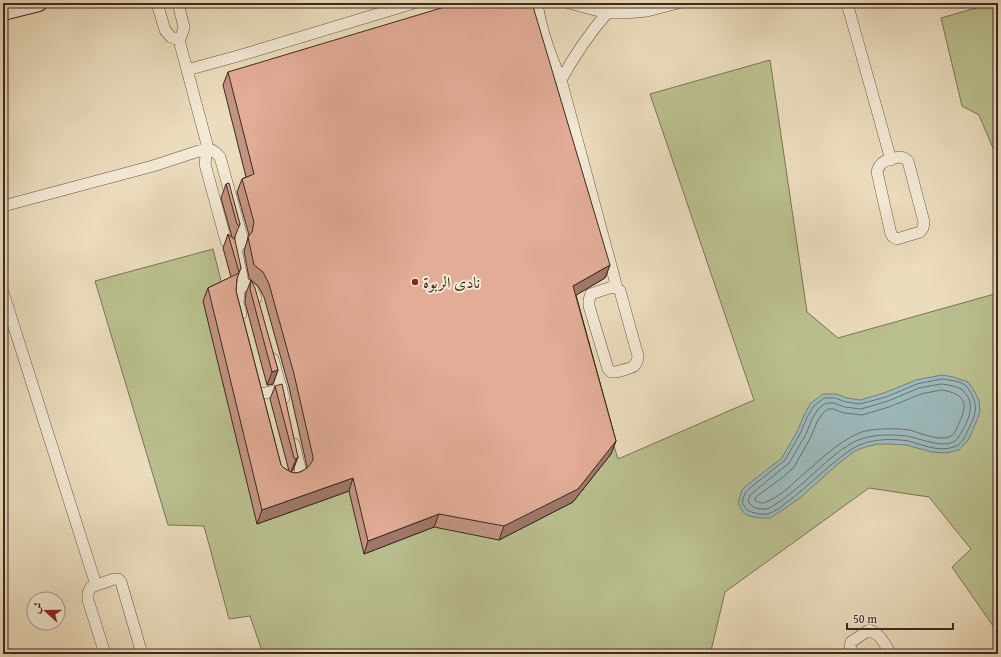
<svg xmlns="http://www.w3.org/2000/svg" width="1001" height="657" font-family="'Gentium Book Plus',Amiri,serif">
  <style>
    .green { fill: #babf8f; stroke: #7c7457 }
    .water { fill: #9cb9bb; stroke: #777f7d }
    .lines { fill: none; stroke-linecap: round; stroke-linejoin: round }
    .shore { stroke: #6e706d; stroke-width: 1 }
    .minor-casing { stroke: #6a5546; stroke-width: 12 }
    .secondary-casing { stroke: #3f281f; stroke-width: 18 }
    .minor { stroke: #f2e8d4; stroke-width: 11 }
    .secondary { stroke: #f2e8d4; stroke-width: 16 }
    .wall { fill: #c29482; stroke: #3f281f }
    .shaded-wall { fill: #9e786a; stroke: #3f281f }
    .building { fill: #e2ac97; stroke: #3f281f }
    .poi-dot { fill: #8f2418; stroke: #f2e8d4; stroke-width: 1.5 }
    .labels { text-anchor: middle; stroke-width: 4; stroke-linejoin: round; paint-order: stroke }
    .poi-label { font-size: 16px; fill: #3f281f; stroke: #f2e8d4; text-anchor: start }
  </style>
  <rect width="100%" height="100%" fill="#ebdcbd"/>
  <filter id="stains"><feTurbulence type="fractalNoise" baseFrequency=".005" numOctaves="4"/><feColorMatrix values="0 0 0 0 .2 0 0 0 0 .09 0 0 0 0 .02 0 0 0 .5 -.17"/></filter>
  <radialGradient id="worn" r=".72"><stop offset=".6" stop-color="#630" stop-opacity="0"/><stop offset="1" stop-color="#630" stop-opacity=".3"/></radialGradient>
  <path class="green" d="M993,3h5v157l-19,-45 -17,-9 -21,-88z
    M770,60l37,252 31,26 160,-45v340l-46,-66 19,-18 -42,-52 -60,-9 -144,104 -14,59 2,3h-450l-13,-38 -21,3 -25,-93 -36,-1 -73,-244 118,-32 14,56 -10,21 72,160 275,-200 54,173 136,-59 -104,-306z"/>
  <path class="water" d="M942,375l11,2 15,5 5,7 6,11 1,12 -5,13 -6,14 -10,11 -13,3 -14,-1 -26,-7 -17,-1h-11l-13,3 -10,4 -16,12 -39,35 -16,11 -14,9h-10l-11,-2 -6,-4 -5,-9 4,-13 5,-5 35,-27 16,-28 6,-15 7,-12 12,-9h13l11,4 13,2 24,-7 32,-13z"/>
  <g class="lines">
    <path class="shore" d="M942,379c7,1 18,2 23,6 3,2 4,6 6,8 8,15 4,23 -3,37 -2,5 -6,14 -12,16 -16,7 -32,-1 -48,-5 -17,-3 -41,-2 -56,8 -24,16 -43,37 -66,54 -5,4 -12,9 -18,11 -6,1 -16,-1 -21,-4 -2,-2 -3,-5 -5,-8l3,-9 5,-5 35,-28 16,-28 6,-15 7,-11 10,-8h11l11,4 14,2 26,-7 31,-13z
      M942,384c6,1 15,2 21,6 2,2 3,5 5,7 5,10 1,20 -3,29 -3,5 -6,12 -10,15 -12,8 -36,-3 -48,-5 -19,-2 -40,-2 -57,8 -23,14 -41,36 -63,52 -6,5 -12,9 -18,12 -7,3 -18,0 -21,-7l2,-6 39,-32 17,-29 6,-15 6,-10 8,-6h8l11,4 16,2 27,-8 31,-13z
      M942,390c23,4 27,13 17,33 -2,4 -4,11 -8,13 -10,6 -31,-3 -41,-6 -15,-2 -38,-2 -51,3 -23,10 -42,30 -61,46 -8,8 -21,19 -32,23 -3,2 -8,0 -11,-1v-2l2,-3 25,-18 12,-11 17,-30 6,-15 6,-9 5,-4h5l11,4 18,2 27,-8 32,-13z"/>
    <defs>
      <path id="minor" d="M157,3l8,27 6,7 8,3
        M178,3l6,24 -2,7 -3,6 29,108 -2,8 -1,8 21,77 5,5 5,3 7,33 -4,10 -1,11 3,11
        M537,3c4,27 13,52 24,77l56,208
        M569,3l38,10h18l22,-2 31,-8
        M847,3l44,157
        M187,70l58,-16 169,-51
        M561,80c13,-24 28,-46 46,-67
        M899,157l5,1 4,3 16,61 -1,6 -3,4 -23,7 -4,-2 -2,-3 -14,-62c3,-12 11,-12 22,-15z
        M3,206l150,-40 55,-18 7,4 5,5 22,80 -2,7 -4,5
        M243,282l9,7 4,9
        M612,287l5,1 3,3 18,65c0,3 -1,7 -4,10 -3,2 -19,7 -23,6l-3,-3 -19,-63v-6l2,-6z
        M3,292l93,293
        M273,359l11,39
        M261,394l21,-5
        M289,479c6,0 9,-2 12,-7l-7,-28
        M105,654l-17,-54v-7l3,-6 23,-8h4l3,3 21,72
        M853,654l-3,-7 1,-5 18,-12c12,4 15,14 22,24"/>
      <path id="secondary" d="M3,12l36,-9"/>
    </defs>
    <use href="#minor" class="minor-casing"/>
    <use href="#secondary" class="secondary-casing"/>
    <use href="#minor" class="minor"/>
    <use href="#secondary" class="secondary"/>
  </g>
  <path class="wall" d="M228,72l382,193 -5,13 -29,17 40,146 -5,13 -38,48 -74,38 -65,-13 -70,27 -15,-63 -92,33 -54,-223 5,-13 23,-11 -8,-29 5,-14 13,34 -4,10 -1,13 45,174 3,3 5,3 -19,-72 5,-13 23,71 -5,13 -2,2 5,1 4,-1 4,-2 3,-3 -18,-80 -25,-90 -6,-11 -9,-8 -5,-27 5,-16 -12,-43 5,-13 4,-2 -23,-92z
    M226,184l14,40 -6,15 -2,-2 -11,-39z
    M251,280l27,90 -5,14 -6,1 -22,-83 1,-9z"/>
  <path class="shaded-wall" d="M610,265l-5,13 -37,22 5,-14z
    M278,370l-5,14 -6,1 5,-13z
    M616,441l-5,13 -38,48 -74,38 5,-14z
    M298,457l-5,13 -2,2 5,-13z
    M353,478l-4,13 -92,33 5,-14z
    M439,514l-5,13 -70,27 4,-13z"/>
  <path class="building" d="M458,3h74l78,262 -37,21 43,155 -38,48 -74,37 -65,-12 -71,27 -15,-63 -91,32 -54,-222 31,-15 -2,5 -1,13 45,174 3,3 7,4 5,1 4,-1 4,-2 5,-4 4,-6v-3l-19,-83 -25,-90 -6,-12 -9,-7 -6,-28 4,-5 2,-10 -12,-43 12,-5 -26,-102z
    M229,183l11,41 -1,2 -2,-2 -11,-40z
    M228,234l7,6 6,28 -2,4z
    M251,280l4,8 23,82 -6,2 -22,-83z
    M282,384l16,73 -2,2 -2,-1 -19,-72z"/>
  <circle class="poi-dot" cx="415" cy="282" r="4"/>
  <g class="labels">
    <g class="poi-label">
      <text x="423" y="288">نادى الربوة</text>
    </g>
  </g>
  <rect width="1001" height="657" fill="none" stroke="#ebdcbd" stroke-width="16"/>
  <rect x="4" y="4" width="993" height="649" fill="none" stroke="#3f281f" stroke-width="2"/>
  <rect x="8" y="8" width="985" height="641" fill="none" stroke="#3f281f"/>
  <g transform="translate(46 611) rotate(291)"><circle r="19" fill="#f2e8d4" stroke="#aa9b8c"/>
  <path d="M0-3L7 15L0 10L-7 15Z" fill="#8f2418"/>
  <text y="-6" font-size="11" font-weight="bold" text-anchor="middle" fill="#3f281f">ش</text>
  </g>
  <path d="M847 623v6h106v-6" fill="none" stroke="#3f281f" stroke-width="2"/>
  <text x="853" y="623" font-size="12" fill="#3f281f" stroke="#f2e8d4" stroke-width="3" paint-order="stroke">50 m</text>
  <rect width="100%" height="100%" filter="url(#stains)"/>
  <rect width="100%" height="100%" fill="url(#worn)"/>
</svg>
